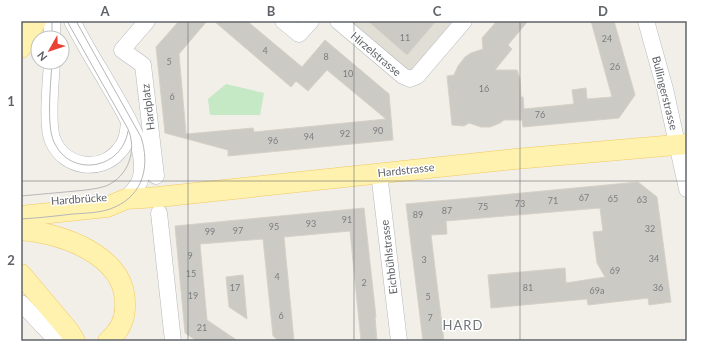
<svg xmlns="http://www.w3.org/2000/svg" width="708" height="362" font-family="Lato,sans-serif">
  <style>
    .education { fill: #e1ded6 }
    .green { fill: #c5e8c5 }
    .building { fill: #cccac5; stroke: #d6d1c6 }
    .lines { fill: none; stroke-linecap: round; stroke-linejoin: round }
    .minor-casing { stroke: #b5b8bc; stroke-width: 17 }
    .major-casing { stroke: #f2c960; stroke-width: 21 }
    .minor { stroke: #fff; stroke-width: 16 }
    .major { stroke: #fff2af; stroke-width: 20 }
    .tram { stroke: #b6b7b8; stroke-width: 1 }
    .grid { fill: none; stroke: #5f6368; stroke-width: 1; stroke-opacity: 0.55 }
    .labels { text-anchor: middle; stroke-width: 3; stroke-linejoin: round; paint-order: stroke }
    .number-label { font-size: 9px; fill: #7a7d7f }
    .street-label { font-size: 11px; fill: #5f6368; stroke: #fff }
    .quarter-label { font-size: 13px; letter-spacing: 1px; fill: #70757a; stroke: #fff }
    .neatline { fill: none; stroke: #5f6368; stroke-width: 1.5 }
    .grid-label { font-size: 13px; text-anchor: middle; font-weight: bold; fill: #5f6368 }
  </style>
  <rect width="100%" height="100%" fill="#f1efe8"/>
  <path class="education" d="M348,21h107l-42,49 -6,1z"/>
  <path class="green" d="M226,84l38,9 -4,22h-50l-2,-16z"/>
  <path class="building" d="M179,21h28l-28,33 7,80 67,-6 1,4 132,-13 -59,-49 -19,21 -12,-10 -5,6 -77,-66h33l55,46 23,-27 64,54 4,46 -165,16v-6l-63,-17 -9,-86z
    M368,21h68l-29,34z
    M497,21h31l-20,24 4,4 -17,21h22l3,9 1,18h2l1,12 50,-5 -2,-14 14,-2 1,11 25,-2 -21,-76h23l21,74 -16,23 -96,9 -1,-7h-18l-4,3 -10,4h-9l-12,-4 -5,3 -12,-1 -5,-49 7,-1 4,-9 7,-9 6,-4 12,-4 -1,-11z
    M638,182l19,15 14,105 -22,3 -1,-7 -60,7 -1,-6 -96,9 -3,-33 77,-7 1,15 39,-6 -8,-14 -4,-31 10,-1 -3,-23 -154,13 1,13 -16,1 13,106h-21l-17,-137z
    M364,208l12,109h-1l2,24h-16l-11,-110 -66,6 10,104h-15l-6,-5 -10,-97 -63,5 7,76 31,21h-41l-12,-8 -10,-107z
    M243,275l4,44 -18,-12 -3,-30z"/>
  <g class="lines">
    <defs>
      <path id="minor" d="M72,21c10,19 21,38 32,56 15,27 44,67 37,100 -2,9 -9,16 -15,22
        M147,21l-25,29 21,15 13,111
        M283,21l16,13 12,-13
        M338,21l65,55 7,3 7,-3 47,-55
        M646,21l19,68 22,100
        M52,38v-17
        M52,62c-1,19 -6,64 1,79 12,27 48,32 66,10 8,-8 9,-18 10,-29
        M379,173l20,168
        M159,213l14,128
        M21,303l36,38"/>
      <path id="major" d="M21,48l15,-27
        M21,216l86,-9 19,-8 32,-2 357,-38 172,-15
        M21,230c40,3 104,25 104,73 1,16 -5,28 -17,38
        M21,274l48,57 6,10"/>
    </defs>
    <use href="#minor" class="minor-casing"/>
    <use href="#major" class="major-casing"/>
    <use href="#minor" class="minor"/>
    <use href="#major" class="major"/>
    <path class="tram" d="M52,38v-17
      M52,62c-1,19 -6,64 2,80 16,36 68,28 74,-11
      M21,196c18,-2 37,-3 55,-5 10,-1 21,-2 30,-5 23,-10 31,-36 22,-57l-61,-108
      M21,219c17,-1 35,-3 52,-5 14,-1 29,-1 42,-7 29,-13 35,-42 26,-70l-65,-116"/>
  </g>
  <path class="grid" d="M188,21v320M354,21v320M520,21v320M21,181h666"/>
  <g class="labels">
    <g class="number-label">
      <text x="405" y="41">11</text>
      <text x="607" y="42">24</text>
      <text x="265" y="54">4</text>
      <text x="326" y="60">8</text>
      <text x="169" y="65">5</text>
      <text x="615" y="70">26</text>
      <text x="348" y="77">10</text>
      <text x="484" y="92">16</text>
      <text x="172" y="100">6</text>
      <text x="540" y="118">76</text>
      <text x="378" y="134">90</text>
      <text x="345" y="137">92</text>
      <text x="309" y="140">94</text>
      <text x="273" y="144">96</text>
      <text x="584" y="201">67</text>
      <text x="613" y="202">65</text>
      <text x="642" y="203">63</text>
      <text x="553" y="204">71</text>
      <text x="520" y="207">73</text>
      <text x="483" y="210">75</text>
      <text x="447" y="214">87</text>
      <text x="418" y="218">89</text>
      <text x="347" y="223">91</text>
      <text x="311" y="227">93</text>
      <text x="274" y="230">95</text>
      <text x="650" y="232">32</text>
      <text x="238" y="234">97</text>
      <text x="210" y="235">99</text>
      <text x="190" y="259">9</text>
      <text x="654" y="262">34</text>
      <text x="424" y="263">3</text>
      <text x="615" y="274">69</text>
      <text x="191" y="277">15</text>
      <text x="277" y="280">4</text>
      <text x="364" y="286">2</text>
      <text x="235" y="291">17</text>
      <text x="528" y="291">81</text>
      <text x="658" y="291">36</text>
      <text x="597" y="294">69a</text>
      <text x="193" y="299">19</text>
      <text x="428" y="300">5</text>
      <text x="281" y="319">6</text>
      <text x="430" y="321">7</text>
      <text x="202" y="331">21</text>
    </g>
    <g class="street-label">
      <text transform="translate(376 54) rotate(40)" y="4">Hirzelstrasse</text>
      <text transform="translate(665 93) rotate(76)" y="4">Bullingerstrasse</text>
      <text transform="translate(148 107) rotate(-97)" y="4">Hardplatz</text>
      <text transform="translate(406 170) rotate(-6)" y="4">Hardstrasse</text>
      <text transform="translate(79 199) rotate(-4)" y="4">Hardbrücke</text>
      <text transform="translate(389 257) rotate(-97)" y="4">Eichbühlstrasse</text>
    </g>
    <g class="quarter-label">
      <text x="463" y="330">HARD</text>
    </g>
  </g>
  <rect width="708" height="362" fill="none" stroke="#ffffff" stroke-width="44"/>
  <g transform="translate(50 50) rotate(231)"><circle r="19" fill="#ffffff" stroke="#bfc1c3"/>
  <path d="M0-3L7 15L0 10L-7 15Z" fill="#ea4335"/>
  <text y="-6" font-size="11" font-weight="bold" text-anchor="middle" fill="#5f6368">N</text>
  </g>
  <rect x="22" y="22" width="664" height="318" class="neatline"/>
  <g class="grid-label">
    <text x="105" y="16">A</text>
    <text x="271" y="16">B</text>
    <text x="437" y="16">C</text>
    <text x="603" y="16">D</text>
    <text x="11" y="106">1</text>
    <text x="11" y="265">2</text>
  </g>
</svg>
